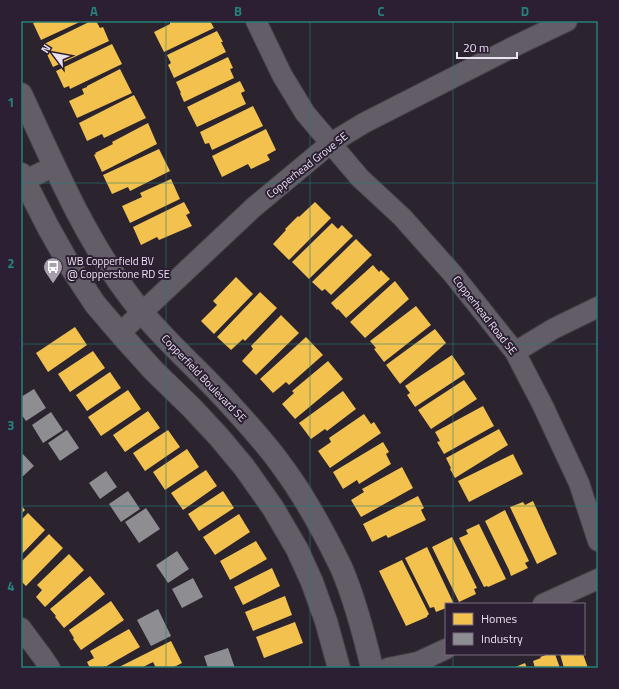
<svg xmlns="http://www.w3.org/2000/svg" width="619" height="689" font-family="'Titillium Web',sans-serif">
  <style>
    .homes { fill: #f2c14e }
    .industry { fill: #8d8d92 }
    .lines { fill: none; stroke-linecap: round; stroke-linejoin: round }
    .minor-casing { stroke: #464049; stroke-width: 22 }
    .tertiary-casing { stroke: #464049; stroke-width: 24 }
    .minor { stroke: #625d66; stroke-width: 20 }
    .tertiary { stroke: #625d66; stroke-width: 22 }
    .grid { fill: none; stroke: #25817b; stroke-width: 1; stroke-opacity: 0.55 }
    .labels { text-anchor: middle; stroke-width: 4; stroke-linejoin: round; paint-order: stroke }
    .street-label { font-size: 11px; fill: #eae1ef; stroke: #2c1f33 }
    .poi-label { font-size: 11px; fill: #eae1ef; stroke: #2c1f33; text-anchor: start }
    .neatline { fill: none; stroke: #25817b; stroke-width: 1.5 }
    .grid-label { font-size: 13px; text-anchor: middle; font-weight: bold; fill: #25817b }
  </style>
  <rect width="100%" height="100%" fill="#2b242f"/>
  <path class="homes" d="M38,21h44l-41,19 -8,-17z
    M91,21h5l4,7 3,-1 6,14 -56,26 -9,-19 1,-1 -1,-3z
    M172,21h38l4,7 -50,24 -10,-20 16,-8v-2z
    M217,31l6,11h-2l5,10 -52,26 -6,-13 3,-2 -4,-8z
    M112,44l10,20 -52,25 -1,-3 -5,2 -8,-17z
    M228,57l5,11 -3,1 4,9 -50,24 -4,-9h1l-5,-11z
    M120,69l12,24 -55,25 -8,-17 15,-7 -2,-5 5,-2v-1z
    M240,81l5,10 -4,2 5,11 -49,23 -10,-20z
    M134,95l12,23 -42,20 -2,-4 -15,7 -8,-18z
    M253,106l10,20 -51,24 -3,-7 -4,1 -5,-12z
    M148,123l9,21 -55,28 -8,-17 2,-1 -1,-1 18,-9 -1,-2z
    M266,129l10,21 -9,5 3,5 -19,9 -3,-5 -26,13 -10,-21z
    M159,149l11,22 -40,20 -2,-4 -16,7 -9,-19z
    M171,179l9,20 -50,24 -8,-17 20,-9 -2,-4z
    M184,202l6,11 -4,2 6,11 -33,14 -2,-3 -16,8 -8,-18z
    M315,202l16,16 -42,42 -16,-16 13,-14 -1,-1 13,-13 1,1z
    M332,223l6,6 4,-4 11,11 -44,43 -17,-17z
    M356,239l16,16 -41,40 -6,-6 -3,2 -10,-9z
    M373,265l6,7 2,-2 9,9 -44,39 -8,-9 -1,1 -6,-7z
    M236,277l17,17 -39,40 -13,-13 16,-16 -4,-4z
    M395,281l14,18 -44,39 -15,-16z
    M260,292l17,16 -32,33 -2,-2 -12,11 -14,-13z
    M416,306l15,19 -47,37 -10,-13 2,-1 -6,-7z
    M281,315l18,18 -43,42 -14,-14 11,-12 -2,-3z
    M75,327l12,18 -39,27 -12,-19z
    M435,329l11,14 -46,41 -14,-19z
    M306,337l17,18 -34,30 -3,-3 -13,11 -13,-14z
    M93,351l12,17 -35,24 -12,-18z
    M452,355l13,19 -50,33 -8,-12 3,-2 -5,-7z
    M328,361l15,18 -48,40 -13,-15 12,-11 -2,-2z
    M110,372l11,16 -34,23 -11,-16z
    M464,380l13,19 -46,30 -13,-19z
    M128,390l13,19 -40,27 -13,-19z
    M343,391l13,18 -29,22 -2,-2 -14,10 -12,-16z
    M483,406l11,20 -50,28 -7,-12 3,-1 -5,-9z
    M148,411l12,17 -35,24 -12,-17z
    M364,414l7,10 3,-2 7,11 -51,35 -12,-17 13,-9 -2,-4z
    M499,429l9,16 -53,33 -5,-9 1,-1 -5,-10z
    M168,430l12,17 -35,24 -12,-18z
    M383,442l6,10 -3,2 5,10 -32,20 -2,-4 -14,9 -10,-17z
    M187,449l12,18 -34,23 -12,-18z
    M513,454l10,20 -54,28 -11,-21z
    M402,467l11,21 -52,29 -10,-17 13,-8 -2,-3z
    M206,470l11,16 -34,24 -12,-17z
    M223,491l11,17 -35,23 -11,-17z
    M418,496l6,12 -3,2 5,10 -38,18 -2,-3 -14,7 -9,-18z
    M533,501l24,53 -20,10 -27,-57 13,-5 2,3z
    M21,505l4,5 -4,4z
    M505,510l24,51 -4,2 3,5 -17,8 -2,-6 -24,-49z
    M28,513l17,17 -24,25v-35z
    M239,514l11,18 -35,23 -12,-18z
    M479,524l27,55 -18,8 -1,-1 -3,1 -25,-49 9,-4 -2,-4z
    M49,534l14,14 -37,38 -5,-5v-8l1,-1 -1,-1v-9z
    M452,537l25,51 -3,1 2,5 -17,8 -27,-55z
    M256,541l11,18 -37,21 -10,-19z
    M427,547l27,57h-8v4l-10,4 -2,-5 -4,1 -25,-50z
    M69,554l15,16 -39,37 -9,-10 6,-7 -5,-5z
    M402,560l27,54 -2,2v1l-21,9 -27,-55z
    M272,568l8,18 -37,19 -9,-18z
    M90,576l15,18 -41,34 -9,-11 1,-1 -6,-7z
    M285,596l7,19 -39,16 -8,-19z
    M111,601l13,19 -43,30 -8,-11 1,-1 -5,-8z
    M295,622l8,21 -39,15 -8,-21z
    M129,629l11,18 -35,20v-1l-3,2h-12l-3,-6 7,-4 -4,-7z
    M171,641l11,22 -10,5h-16l-3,-6 -12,6h-24z
    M549,654h6l5,14h-25l-2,-7 8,-3 -1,-1z
    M560,654h23l5,14h-24z
    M525,663l2,5h-14z"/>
  <path class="industry" d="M34,389l12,19 -20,13 -5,-7v-17z
    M51,412l12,18 -20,13 -11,-18z
    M67,430l12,18 -19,13 -12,-18z
    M21,452l13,14 -13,12z
    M106,471l11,16 -17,12 -11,-16z
    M128,491l12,18 -19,13 -12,-18z
    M146,508l14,21 -21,14 -14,-21z
    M177,551l12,18 -21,14 -12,-18z
    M193,578l10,19 -21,11 -10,-19z
    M158,609l13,27 -20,10 -14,-26z
    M228,648l7,20h-27l-4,-12z"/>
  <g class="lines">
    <defs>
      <path id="minor" d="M256,21l26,54 23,38 55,65 42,39 50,56 63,79 28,54 36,77 19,58
        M21,182l34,-16
        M120,333l134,-126 77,-64 33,-20 151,-77 52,-25
        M515,352l38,-23 45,-22
        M543,604l55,-25
        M21,628l23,31 6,9
        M388,668l30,-6 28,-13"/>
      <path id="tertiary" d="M21,94c32,68 61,139 106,199 29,40 67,72 100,108 19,21 39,42 55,65 23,31 42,66 59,101 14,32 23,67 31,101
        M21,174l27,53 22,39 25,38 30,35 29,32 38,37 27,29 25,30 29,41 24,41 15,33 14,39 13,47"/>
    </defs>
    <use href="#minor" class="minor-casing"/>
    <use href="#tertiary" class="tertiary-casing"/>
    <use href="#minor" class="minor"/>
    <use href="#tertiary" class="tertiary"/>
  </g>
  <path class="grid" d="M166,21v647M310,21v647M453,21v583M21,183h577M21,344h577M21,506h577M453,654v14"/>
  <defs>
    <symbol id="bus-pin" viewBox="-11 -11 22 30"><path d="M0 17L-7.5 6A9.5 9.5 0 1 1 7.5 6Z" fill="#a79fac" stroke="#2c1f33"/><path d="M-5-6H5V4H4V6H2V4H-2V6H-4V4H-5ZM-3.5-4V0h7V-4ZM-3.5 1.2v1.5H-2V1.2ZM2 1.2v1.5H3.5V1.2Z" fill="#fff"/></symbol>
  </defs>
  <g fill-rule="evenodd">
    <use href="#bus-pin" x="42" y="256" width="22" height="30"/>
  </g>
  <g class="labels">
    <g class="street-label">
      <text transform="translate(307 165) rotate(-38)" y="4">Copperhead Grove SE</text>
      <text transform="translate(485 315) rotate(52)" y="4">Copperhead Road SE</text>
      <text transform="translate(204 378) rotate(46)" y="4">Copperfield Boulevard SE</text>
    </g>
    <g class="poi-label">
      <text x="67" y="265">WB Copperfield BV<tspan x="67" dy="13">@ Copperstone RD SE</tspan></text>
    </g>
  </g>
  <rect width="619" height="689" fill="none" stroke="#2c1f33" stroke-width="44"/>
  <rect x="445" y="603" width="140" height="52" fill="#2c1f33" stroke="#786d7e"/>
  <rect x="453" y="613" width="20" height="12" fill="#f2c14e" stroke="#786d7e"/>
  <text x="481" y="623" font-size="12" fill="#eae1ef">Homes</text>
  <rect x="453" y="633" width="20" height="12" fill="#8d8d92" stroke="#786d7e"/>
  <text x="481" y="643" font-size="12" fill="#eae1ef">Industry</text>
  <g transform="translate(54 54) rotate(302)" stroke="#2c1f33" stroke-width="3" paint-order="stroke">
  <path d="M0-3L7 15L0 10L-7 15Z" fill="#eae1ef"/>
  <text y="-6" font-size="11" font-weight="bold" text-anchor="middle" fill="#eae1ef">N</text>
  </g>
  <path d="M457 52v6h60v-6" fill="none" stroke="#eae1ef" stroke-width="2"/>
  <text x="463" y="52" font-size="12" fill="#eae1ef" stroke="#2c1f33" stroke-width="3" paint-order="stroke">20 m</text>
  <rect x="22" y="22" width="575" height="645" class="neatline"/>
  <g class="grid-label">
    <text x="94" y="16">A</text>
    <text x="238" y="16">B</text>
    <text x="381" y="16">C</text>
    <text x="525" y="16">D</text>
    <text x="11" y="107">1</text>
    <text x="11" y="268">2</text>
    <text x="11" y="430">3</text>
    <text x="11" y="591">4</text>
  </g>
</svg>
